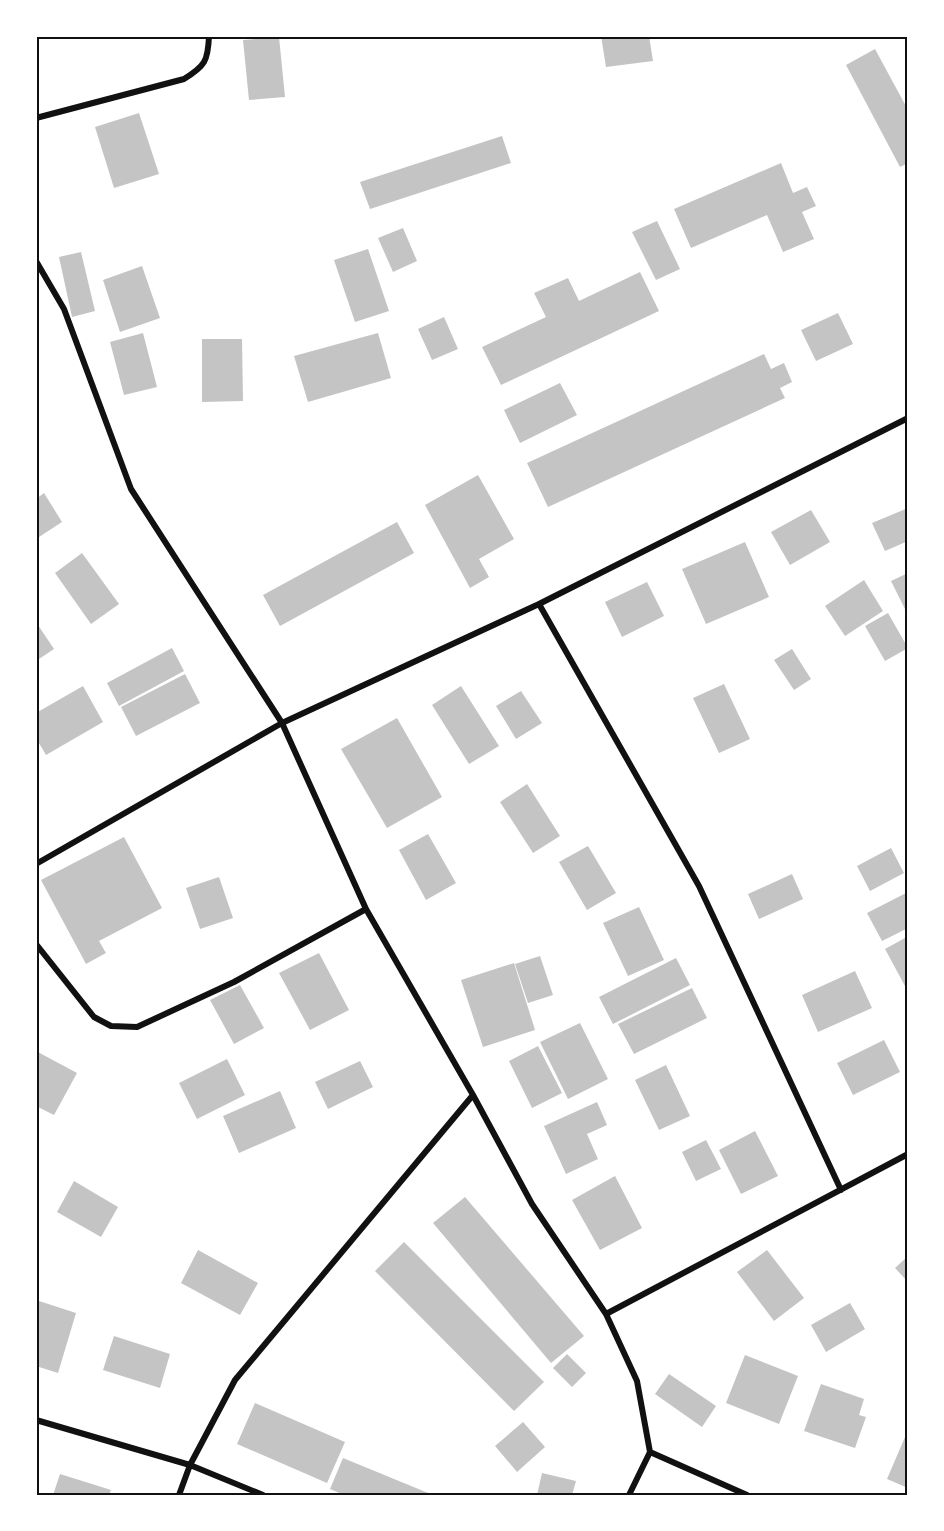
<svg xmlns="http://www.w3.org/2000/svg" width="944" height="1531" font-family="'Source Sans 3',sans-serif">
  <style>
    .building { fill: #c4c4c4 }
    .lines { fill: none; stroke-linecap: round; stroke-linejoin: round }
    .minor { stroke: #111; stroke-width: 6 }
    .neatline { fill: none; stroke: #111; stroke-width: 2 }
  </style>
  <rect width="100%" height="100%" fill="#fff"/>
  <path class="building" d="M601,36h48l4,25 -47,6z
    M279,37l6,60 -36,3 -6,-60z
    M875,49l33,61v53l-8,4 -54,-102z
    M139,113l20,61 -45,14 -19,-61z
    M502,136l9,27 -141,46 -10,-27z
    M781,163l12,30 14,-6 9,19 -14,6 12,27 -31,13 -16,-37 -76,33 -17,-39z
    M657,221l23,48 -24,11 -24,-48z
    M403,228l14,33 -24,11 -15,-34z
    M368,249l21,62 -34,11 -21,-62z
    M81,252l14,59 -23,6 -13,-60z
    M142,266l18,52 -40,14 -17,-52z
    M640,272l19,39 -158,74 -19,-38 64,-30 -12,-24 34,-15 11,23z
    M838,313l15,31 -37,17 -15,-31z
    M444,317l14,32 -26,11 -14,-31z
    M143,333l14,54 -33,8 -14,-53z
    M378,333l13,45 -83,24 -14,-46z
    M202,339h40l1,62 -41,1z
    M764,354l7,15 13,-6 8,19 -12,6 5,10 -237,109 -21,-44z
    M560,383l17,32 -57,28 -16,-33z
    M478,475l36,64 -35,20 10,18 -19,11 -45,-83z
    M44,493l18,29 -26,17v-40z
    M908,508v33l-23,10 -13,-28z
    M811,510l19,32 -40,23 -19,-33z
    M397,522l17,31 -134,73 -17,-31z
    M745,542l24,55 -63,27 -24,-55z
    M82,553l37,51 -28,20 -36,-51z
    M908,573v42l-17,-34z
    M864,580l19,31 -38,25 -20,-30z
    M647,582l17,34 -42,21 -17,-35z
    M888,613l20,35 -23,13 -20,-35z
    M36,622l18,27 -18,12z
    M172,648l12,23 -65,35 -12,-23z
    M792,649l19,30 -17,11 -20,-30z
    M185,674l15,29 -64,33 -15,-29z
    M724,684l26,55 -31,14 -26,-55z
    M83,686l20,36 -57,33 -10,-17v-25z
    M461,686l38,60 -30,18 -37,-59z
    M521,691l21,32 -26,16 -20,-33z
    M397,718l45,79 -55,31 -46,-79z
    M527,784l33,52 -27,17 -33,-51z
    M428,834l28,49 -30,17 -27,-50z
    M124,837l38,71 -63,33 7,12 -20,11 -45,-84z
    M588,846l28,47 -29,17 -28,-48z
    M891,848l13,25 -34,18 -13,-25z
    M792,874l11,25 -44,20 -11,-25z
    M219,877l14,41 -33,11 -14,-41z
    M908,892v36l-26,13 -15,-28z
    M639,907l25,53 -36,16 -25,-53z
    M905,938l3,6v41l-3,1 -20,-37z
    M319,953l30,57 -39,20 -31,-57z
    M540,956l13,39 -25,8 -13,-39z
    M676,958l14,27 -77,39 -14,-27z
    M514,963l21,67 -52,17 -22,-67z
    M855,971l17,37 -54,24 -16,-37z
    M240,985l24,43 -30,16 -24,-44z
    M692,988l15,30 -73,36 -16,-30z
    M580,1023l28,56 -40,20 -28,-57z
    M884,1040l16,32 -47,23 -16,-32z
    M538,1046l24,47 -30,15 -23,-47z
    M36,1051l41,22 -23,42 -18,-9z
    M227,1059l18,36 -48,24 -18,-36z
    M360,1061l13,26 -45,22 -13,-27z
    M666,1065l24,51 -31,14 -24,-50z
    M280,1091l16,37 -57,25 -16,-37z
    M597,1102l10,23 -20,9 11,25 -32,15 -22,-48z
    M755,1131l23,45 -37,18 -22,-44z
    M706,1140l15,29 -25,12 -14,-29z
    M615,1176l27,52 -42,22 -28,-50z
    M74,1181l44,26 -17,30 -44,-25z
    M465,1197l119,139 -33,27 -118,-140z
    M404,1242l140,140 -30,29 -139,-140z
    M198,1250l60,33 -18,32 -59,-32z
    M767,1250l37,48 -30,23 -37,-49z
    M908,1256v26l-13,-14z
    M36,1300l40,13 -18,60 -22,-7z
    M850,1303l15,26 -39,23 -15,-27z
    M114,1336l56,18 -10,34 -57,-18z
    M567,1354l19,19 -14,14 -19,-19z
    M745,1355l53,21 -19,48 -53,-21z
    M669,1374l47,32 -14,21 -47,-33z
    M821,1384l43,15 -5,16 7,2 -11,31 -51,-17z
    M255,1403l90,39 -18,41 -90,-39z
    M523,1422l22,25 -28,25 -22,-26z
    M908,1430v58l-21,-9z
    M343,1458l90,37h-89l-14,-6z
    M542,1473l34,8 -4,14h-35z
    M60,1474l51,16 -2,5h-56z"/>
  <g class="lines">
    <path class="minor" d="M36,118l148,-39c21,-13 24,-18 25,-43
      M36,261l28,48 67,180 151,234 84,186 107,186 59,109 74,110 31,67 13,71 -21,43
      M539,604l160,282 142,304
      M36,864l246,-141 257,-119 369,-186
      M36,944l58,73 17,9 26,1 97,-45 132,-73
      M606,1314l302,-160
      M36,1420l154,45 73,30
      M650,1452l97,43
      M179,1495l11,-30 45,-85 238,-285"/>
  </g>
  <rect width="944" height="1531" fill="none" stroke="#ffffff" stroke-width="75"/>
  <rect x="38" y="38" width="868" height="1456" class="neatline"/>
</svg>
